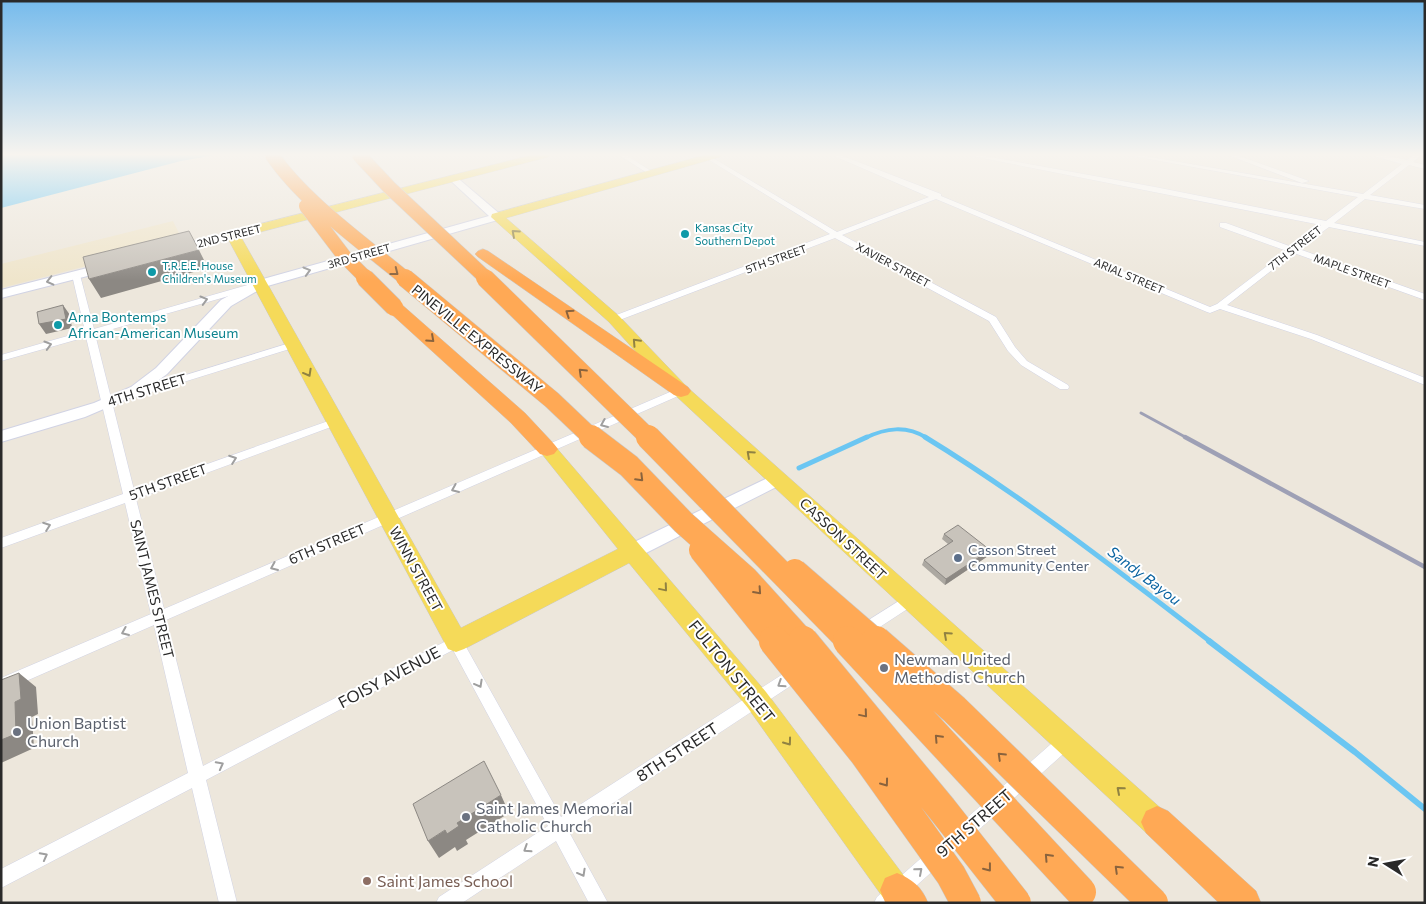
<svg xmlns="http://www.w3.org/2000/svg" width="1426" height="904" font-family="Commissioner,sans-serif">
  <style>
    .education { fill: #efe5cb }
    .water { fill: #6bc6f2 }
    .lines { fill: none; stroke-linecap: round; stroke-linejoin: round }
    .stream-far2 { stroke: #6bc6f2; stroke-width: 4 }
    .stream-far1 { stroke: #6bc6f2; stroke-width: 5 }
    .stream { stroke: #6bc6f2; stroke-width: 6 }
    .street-casing { stroke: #d1d3e4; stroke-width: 1 }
    .secondary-casing { stroke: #d1d3e4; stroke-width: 2 }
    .primary-casing { stroke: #c8c8c8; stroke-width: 1 }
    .highway-casing { stroke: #c8c8c8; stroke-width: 1 }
    .street { fill: #fff; fill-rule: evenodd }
    .secondary { fill: #fff; fill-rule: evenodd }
    .primary { fill: #f5da59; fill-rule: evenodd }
    .highway { fill: #ffa955; fill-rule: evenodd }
    .rail-far1 { stroke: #9ea0b5; stroke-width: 3 }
    .rail { stroke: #9ea0b5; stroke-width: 4.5 }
    .highway-bridge-far3-casing { stroke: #c8c8c8; stroke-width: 15; stroke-linecap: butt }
    .highway-bridge-far2-casing { stroke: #c8c8c8; stroke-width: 19; stroke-linecap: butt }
    .highway-bridge-far1-casing { stroke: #c8c8c8; stroke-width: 25; stroke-linecap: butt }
    .highway-bridge-casing { stroke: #c8c8c8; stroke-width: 31; stroke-linecap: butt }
    .highway-bridge-far3 { stroke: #ffa955; stroke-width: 14 }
    .highway-bridge-far2 { stroke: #ffa955; stroke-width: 18 }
    .highway-bridge-far1 { stroke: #ffa955; stroke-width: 24 }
    .highway-bridge { stroke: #ffa955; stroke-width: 30 }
    .wall { fill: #aca8a1 }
    .shaded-wall { fill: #8c8883 }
    .building { fill: #c8c3bb; stroke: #8c8883 }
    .oneway { stroke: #908242 }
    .oneway2 { stroke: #9f9f9f }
    .oneway3 { stroke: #8a633d }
    .culture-dot { fill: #0f9aa8; stroke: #fff; stroke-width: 2 }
    .service-dot { fill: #5c6f8a; stroke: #fff; stroke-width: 2 }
    .worship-dot { fill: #6b7280; stroke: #fff; stroke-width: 2 }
    .education-dot { fill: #8d6e63; stroke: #fff; stroke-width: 2 }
    .labels { text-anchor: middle; stroke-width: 4; stroke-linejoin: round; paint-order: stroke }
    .far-culture-label { font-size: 11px; fill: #0d838f; stroke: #fff; text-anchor: start }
    .far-street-label { font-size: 11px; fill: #2a2a2a; stroke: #fff }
    .culture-label { font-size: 14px; fill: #0d838f; stroke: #fff; text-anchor: start }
    .street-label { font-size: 14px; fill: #2a2a2a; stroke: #fff }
    .service-label { font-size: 14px; fill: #4e5e75; stroke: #fff; text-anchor: start }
    .water-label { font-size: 15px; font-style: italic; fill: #0963a0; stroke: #fff }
    .near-worship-label { font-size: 16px; fill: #5b616d; stroke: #fff; text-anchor: start }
    .near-street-label { font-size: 16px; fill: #2a2a2a; stroke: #fff }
    .near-education-label { font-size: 16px; fill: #785e54; stroke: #fff; text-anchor: start }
  </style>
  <rect width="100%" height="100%" fill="#ede7dc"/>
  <path class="education" d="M173,221l10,20 -182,47v-24z"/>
  <path class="water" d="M1,155h214l-34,6 -180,47z"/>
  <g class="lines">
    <path class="stream-far2" d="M865,438c21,-10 41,-13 62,0"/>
    <path class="stream-far1" d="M925,437c100,61 193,134 286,205
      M799,468l68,-31"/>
    <path class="stream" d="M1209,641l146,111 70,57"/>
    <defs>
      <path id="street" d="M619,155h7l28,18 -5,1z
        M708,155l129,77 92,-35 -97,-42h8l101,39v2l269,111 7,-3 70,-53 -67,-24v-4h6l66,24 29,-22 -354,-70h12l176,32 171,34 32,-24 -231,-42h12l224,39 39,-30 -28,-8 -1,-1h10l24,5 7,-5h7l-8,7 12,3v4l-16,-4 -39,30 55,10v4l-60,-10 -31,24 91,19v4l-96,-19 -30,22 126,45v6l-131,-47 -67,52 90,30 108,43v7l-114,-46 -91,-30 -10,4 -3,-1 -271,-113 -94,36 154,82 19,30 12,14 41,24 1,2 -1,2h-8l-39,-24 -13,-14 -19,-30 -154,-83 -218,83h-6v-4l219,-83 -124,-76 -1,-1z
        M1228,155h8l73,26 -7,2z
        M76,272l4,3 14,54 157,-45 3,-1 4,3 -1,2 -162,46 39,156 197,-70h8l1,2 -1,2 -203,75 28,110 513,-220h8l1,2 -1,2 -519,227 37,146 253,-130 5,2 100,179 233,-150 5,-1 5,1 2,5 -2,5 -235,155 39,71h-19l-33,-62 -94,62h-26l3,-6 109,-71 -95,-176 -247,130 31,123h-18l-27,-115 -191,100v-19l187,-96 -34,-148 -153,67v-14l150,-64 -26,-111 -124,45v-10l122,-44 -37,-157 -85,24v-6l84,-24 -13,-56z
        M293,342l3,1 2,2 -2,2 -164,51h-8l-1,-2 1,-2z
        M910,594l5,2 2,4 -2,4 -49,32 -5,2 -5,-2 -2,-4 2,-4z
        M1065,735l6,2 2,5 -2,5 -174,156h-23l3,-6 182,-160z"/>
      <path id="secondary" d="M454,175l47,40v4l-237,68 -33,19 -64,68 -26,19 -56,24 -84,25v-11l93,-28 37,-16 25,-19 65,-68 35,-19 233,-65 -39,-36 -1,-2z
        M233,232l6,3 -2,2 -63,16 -6,-4 2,-2z
        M107,263l4,1 2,3 -2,3 -110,28v-8z
        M778,473l6,2 2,4 -2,4 -144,73 -7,2 -7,-2 -2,-5 2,-5z"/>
      <path id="primary" d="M532,155h18l-2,2 -307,80 220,391 157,-79 -80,-100 2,-4 7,-2 7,2 212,247 150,200 4,11h-33l-139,-195 -119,-145 -165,86 -8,3 -8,-3 -222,-414 2,-3z
        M705,155h17l-2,2 -214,61 113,98 68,71 487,433 4,10 -4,10 -10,4 -10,-4 -479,-445 -66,-73 -118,-105 1,-3z"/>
      <path id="highway" d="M483,249l5,2 200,136 3,4 -3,4 -7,2 -7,-2 -196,-138 -3,-3 3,-3z
        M394,302l6,1 125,110 29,31 4,5 -4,5 -7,2 -7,-2 -29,-31 -123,-112 -3,-4 3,-4z
        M1157,806l11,5 88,80 5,12h-42l-73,-70 -5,-11 5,-11z
        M897,873c15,6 25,14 31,30l-43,-1 -5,-12 5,-12z"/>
    </defs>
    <use href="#street" class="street-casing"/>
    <use href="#secondary" class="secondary-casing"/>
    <use href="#primary" class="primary-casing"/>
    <use href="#highway" class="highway-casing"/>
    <use href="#street" class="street"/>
    <use href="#secondary" class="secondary"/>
    <use href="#primary" class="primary"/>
    <use href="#highway" class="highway"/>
    <path class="rail-far1" d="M1141,413l46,25"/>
    <path class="rail" d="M1185,437l240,130"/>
    <defs>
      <path id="highway-bridge-far3" d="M272,155c31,46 91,88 134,124
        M359,155l30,32 98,92
        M306,206l38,50 23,23"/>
      <path id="highway-bridge-far2" d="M365,278l29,29
        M405,278l147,122 40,38
        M485,278l164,160"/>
      <path id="highway-bridge-far1" d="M591,437l38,29 55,57 62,55 58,64
        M648,437l201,205
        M701,550l74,92
        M795,571l82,71"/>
      <path id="highway-bridge" d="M774,641l90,112 87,122 15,28
        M803,641l139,168 74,94
        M848,641l233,251
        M876,641l78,68 199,194"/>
    </defs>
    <use href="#highway-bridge-far3" class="highway-bridge-far3-casing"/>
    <use href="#highway-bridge-far2" class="highway-bridge-far2-casing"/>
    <use href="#highway-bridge-far1" class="highway-bridge-far1-casing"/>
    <use href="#highway-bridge" class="highway-bridge-casing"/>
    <use href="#highway-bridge-far3" class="highway-bridge-far3"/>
    <use href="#highway-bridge-far2" class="highway-bridge-far2"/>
    <use href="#highway-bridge-far1" class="highway-bridge-far1"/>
    <use href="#highway-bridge" class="highway-bridge"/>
  </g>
  <path class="wall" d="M944,534l44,22 -43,29 -23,-20 2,-5 24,-16 -6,-5z"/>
  <path class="shaded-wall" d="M199,250l9,18 -107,30 -12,-19z
    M63,305l7,10 2,13 -26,6 -7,-10z
    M990,550l-2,6 -43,29 1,-6z
    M19,673l17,14 2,27 -6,3 2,31 -33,15v-23l14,-38z
    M501,795l8,18 -43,27 2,4 -11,7 -2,-4 -16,11 -11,-17z"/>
  <path class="building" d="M189,231l10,19 -110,29 -6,-22z
    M63,305l3,14 -27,5 -2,-12z
    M958,525l32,25 -44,29 -22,-19 29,-19 -9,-7z
    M19,673l2,26 -6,3 1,32 -15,6v-60z
    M484,761l17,34 -44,28 2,3 -12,8 -2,-4 -17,11 -15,-37z"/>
  <defs><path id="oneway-chevron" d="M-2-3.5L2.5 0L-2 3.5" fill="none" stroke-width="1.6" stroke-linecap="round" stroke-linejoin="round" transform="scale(1.25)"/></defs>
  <g class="oneway">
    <use href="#oneway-chevron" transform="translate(515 233) rotate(-138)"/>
    <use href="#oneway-chevron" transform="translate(636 342) rotate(-133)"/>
    <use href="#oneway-chevron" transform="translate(308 373) rotate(61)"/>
    <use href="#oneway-chevron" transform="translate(750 454) rotate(-138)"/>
    <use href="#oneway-chevron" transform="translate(664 588) rotate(50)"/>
    <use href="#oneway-chevron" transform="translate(947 635) rotate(-138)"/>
    <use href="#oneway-chevron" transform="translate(788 742) rotate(54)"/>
    <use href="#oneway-chevron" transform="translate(1120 790) rotate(-139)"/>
  </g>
  <g class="oneway2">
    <use href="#oneway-chevron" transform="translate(307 271) rotate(-16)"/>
    <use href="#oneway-chevron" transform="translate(50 281) rotate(166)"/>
    <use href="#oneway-chevron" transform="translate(204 300) rotate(-16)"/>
    <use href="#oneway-chevron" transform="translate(48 345) rotate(-16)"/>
    <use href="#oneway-chevron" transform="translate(604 424) rotate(157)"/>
    <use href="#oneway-chevron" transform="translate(233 459) rotate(-20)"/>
    <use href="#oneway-chevron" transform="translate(455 489) rotate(157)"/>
    <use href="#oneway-chevron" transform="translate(47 526) rotate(-20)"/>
    <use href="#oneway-chevron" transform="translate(274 567) rotate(157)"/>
    <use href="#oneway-chevron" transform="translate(125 632) rotate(157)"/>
    <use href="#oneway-chevron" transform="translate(479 684) rotate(61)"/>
    <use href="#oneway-chevron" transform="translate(781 684) rotate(147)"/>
    <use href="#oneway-chevron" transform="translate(220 765) rotate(-28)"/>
    <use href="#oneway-chevron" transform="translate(527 849) rotate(147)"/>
    <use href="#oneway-chevron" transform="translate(44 856) rotate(-28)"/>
    <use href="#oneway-chevron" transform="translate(919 871) rotate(-41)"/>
    <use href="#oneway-chevron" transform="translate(582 873) rotate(61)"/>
  </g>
  <g class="oneway3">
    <use href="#oneway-chevron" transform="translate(395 272) rotate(38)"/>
    <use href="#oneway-chevron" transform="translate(569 313) rotate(-146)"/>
    <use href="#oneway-chevron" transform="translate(431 339) rotate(42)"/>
    <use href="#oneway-chevron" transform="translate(582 372) rotate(-136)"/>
    <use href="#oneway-chevron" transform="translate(640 478) rotate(45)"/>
    <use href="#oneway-chevron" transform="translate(758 591) rotate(48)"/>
    <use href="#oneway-chevron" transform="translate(864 714) rotate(50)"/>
    <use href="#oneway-chevron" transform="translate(938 738) rotate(-133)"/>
    <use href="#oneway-chevron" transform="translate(1001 756) rotate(-136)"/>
    <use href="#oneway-chevron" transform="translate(885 783) rotate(54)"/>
    <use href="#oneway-chevron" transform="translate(1048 857) rotate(-133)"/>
    <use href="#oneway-chevron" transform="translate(988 868) rotate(52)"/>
    <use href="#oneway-chevron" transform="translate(1118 869) rotate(-136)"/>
  </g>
  <linearGradient id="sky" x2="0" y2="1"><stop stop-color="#76bbec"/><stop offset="0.55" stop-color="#f7f4ef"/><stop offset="1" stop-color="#f7f4ef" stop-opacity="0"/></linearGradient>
  <rect width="1426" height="281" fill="url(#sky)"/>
  <g class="culture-dot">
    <circle cx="685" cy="234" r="5"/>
    <circle cx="152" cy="272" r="5"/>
    <circle cx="58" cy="325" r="5"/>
  </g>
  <circle class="service-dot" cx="958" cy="558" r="5"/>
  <g class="worship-dot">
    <circle cx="884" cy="668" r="5"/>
    <circle cx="17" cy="732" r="5"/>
    <circle cx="466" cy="817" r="5"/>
  </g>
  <circle class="education-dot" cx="367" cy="881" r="5"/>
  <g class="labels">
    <g class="far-culture-label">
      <text x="695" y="232">Kansas City<tspan x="695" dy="13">Southern Depot</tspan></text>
      <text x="162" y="270">T.R.E.E. House<tspan x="162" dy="13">Children's Museum</tspan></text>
    </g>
    <g class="far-street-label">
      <text transform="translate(229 236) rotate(-14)" y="4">2ND STREET</text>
      <text transform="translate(1295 248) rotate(-38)" y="4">7TH STREET</text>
      <text transform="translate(359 256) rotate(-16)" y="4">3RD STREET</text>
      <text transform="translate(776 259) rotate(-20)" y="4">5TH STREET</text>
      <text transform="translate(893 265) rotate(28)" y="4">XAVIER STREET</text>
      <text transform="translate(1352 271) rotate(20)" y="4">MAPLE STREET</text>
      <text transform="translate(1129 276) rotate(23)" y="4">ARIAL STREET</text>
    </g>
    <g class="culture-label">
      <text x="68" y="322">Arna Bontemps<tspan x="68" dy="16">African-American Museum</tspan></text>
    </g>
    <g class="street-label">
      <text transform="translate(477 339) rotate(39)" y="5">PINEVILLE EXPRESSWAY</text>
      <text transform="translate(147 390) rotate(-17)" y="5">4TH STREET</text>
      <text transform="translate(168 482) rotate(-20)" y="5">5TH STREET</text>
      <text transform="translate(843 539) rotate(43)" y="5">CASSON STREET</text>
      <text transform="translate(327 544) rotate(-23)" y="5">6TH STREET</text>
      <text transform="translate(416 569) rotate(61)" y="5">WINN STREET</text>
      <text transform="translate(152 589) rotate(76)" y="5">SAINT JAMES STREET</text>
    </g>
    <g class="service-label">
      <text x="968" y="555">Casson Street<tspan x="968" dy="16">Community Center</tspan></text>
    </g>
    <g class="water-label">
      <text transform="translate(1144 576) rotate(37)" y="5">Sandy Bayou</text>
    </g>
    <g class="near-worship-label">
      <text x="894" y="665">Newman United<tspan x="894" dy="18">Methodist Church</tspan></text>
      <text x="27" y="729">Union Baptist<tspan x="27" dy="18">Church</tspan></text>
      <text x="476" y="814">Saint James Memorial<tspan x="476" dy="18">Catholic Church</tspan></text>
    </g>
    <g class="near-street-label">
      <text transform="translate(732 671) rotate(51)" y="6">FULTON STREET</text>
      <text transform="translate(389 677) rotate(-28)" y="6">FOISY AVENUE</text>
      <text transform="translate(677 752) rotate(-33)" y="6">8TH STREET</text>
      <text transform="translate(974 823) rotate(-41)" y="6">9TH STREET</text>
    </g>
    <g class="near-education-label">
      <text x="377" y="887">Saint James School</text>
    </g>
  </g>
  <rect width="1426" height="904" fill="none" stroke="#2a2a2a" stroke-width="5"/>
  <g transform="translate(1386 864) rotate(281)" stroke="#ffffff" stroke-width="4" paint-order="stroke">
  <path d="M0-4L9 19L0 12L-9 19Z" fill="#2a2a2a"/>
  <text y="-8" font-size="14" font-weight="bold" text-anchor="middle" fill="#2a2a2a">N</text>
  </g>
</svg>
